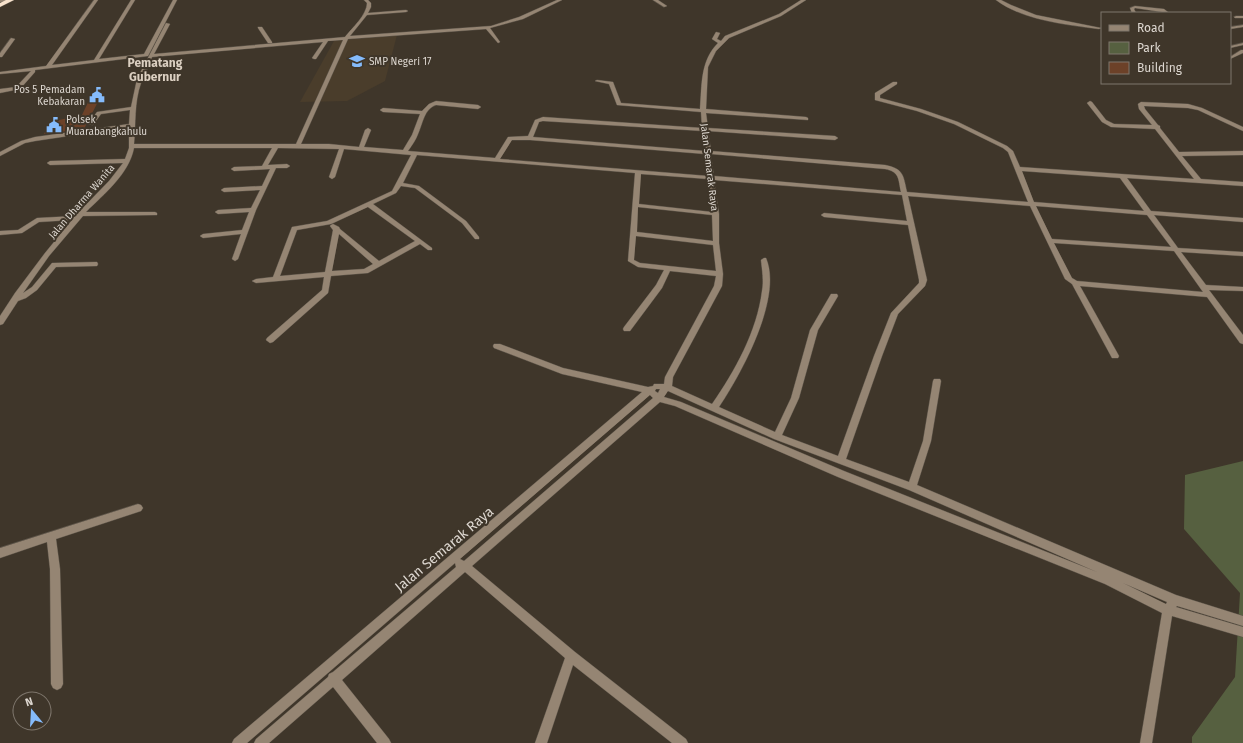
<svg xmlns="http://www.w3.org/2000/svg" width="1243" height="743" font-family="'Fira Sans',sans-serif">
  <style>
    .built { fill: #4a3d2b }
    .green { fill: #566040 }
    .building { fill: #6c4128 }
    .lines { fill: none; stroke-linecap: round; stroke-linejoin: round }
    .minor-casing { stroke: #5b5348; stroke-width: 1 }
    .trunk-casing { stroke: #5b5348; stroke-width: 1 }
    .minor { fill: #958573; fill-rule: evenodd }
    .trunk { fill: #f8e3cc; fill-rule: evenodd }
    .labels { text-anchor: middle; stroke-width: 4; stroke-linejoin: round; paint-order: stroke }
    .far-poi-label { font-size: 10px; fill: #ddd7d0; stroke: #3f362a; text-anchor: start }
    .far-street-label { font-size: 10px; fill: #ddd7d0; stroke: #3f362a }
    .far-quarter-label { font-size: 12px; font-weight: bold; fill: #dbcfc1; stroke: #3f362a }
    .near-street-label { font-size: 14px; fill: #ddd7d0; stroke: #3f362a }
  </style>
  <rect width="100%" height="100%" fill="#3f362a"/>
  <path class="built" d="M397,35l-12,46 -38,20 -47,1 34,-61z"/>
  <path class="green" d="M1243,461v282h-51v-6l43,-60 5,-84 -56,-64 1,-54z"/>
  <path class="building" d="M103,92l-19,37 -40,5 6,-12 32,-7 10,-21z"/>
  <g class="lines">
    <defs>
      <path id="minor" d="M0,0h10l1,1 -11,1z
        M94,0h4l-46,65 42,-5 37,-60h4l-36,59 45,-5 29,-54h4l-29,56 -113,14v2l-15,17 -20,4v-4l16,-2 15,-16 -31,3v-2l46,-6z
        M364,0h4l3,3v4l-3,6 38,-3 2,1 -2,1 -39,3 -17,21 141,-10 28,-9 38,-17h5l-39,19 -33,9 10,14 -2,1 -12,-14 -138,10 -47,105h28l30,3 6,-17 3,-2 3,2 -7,17 39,3 9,-15 8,-21 -37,-2 -3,-2 3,-2 39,3 7,-7 7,-3 42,4 3,2 -3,2 -42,-4c-12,4 -13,18 -18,29 -2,6 -6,11 -10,17l87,7 13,-21 20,-1 7,-16 8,-3 159,11 -1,-16 -84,-7 -8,-21 -14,-3 2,-1 16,2 8,21 79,6c2,-24 0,-48 18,-66l-6,-4 4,-7 4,1 -3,6 4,2 4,-5 54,-22 22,-14h5l-25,16 -52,22 -13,13 -8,16 -2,42 100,8 2,1v2l-102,-7 2,15 127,8 3,2 -3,2 -127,-9 3,20 174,14c19,4 18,10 22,27l121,10 -20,-50 -5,-4 -49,-24 -37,-13 -42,-11v-7l18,-11h4v2l-17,11v3l41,11 37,13 49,24 6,5 7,16 174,12 -39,-50 -44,-2 -9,-5 -15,-19 3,-2 2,1 14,18 8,4 38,1 -13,-16 -1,-5 3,-2 47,2 14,4 41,19v4l-45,-21 -10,-2 -44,-2 1,3 13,16 2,1v2l19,24 64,-1v4l-61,1 19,23 42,3v4l-116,-8 24,33 92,7v4l-89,-7 24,33 65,4v4l-62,-4 25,33 37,2v4l-34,-1 34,45v9l-3,-1 -33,-46 -127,-11 39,70 -1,2h-6l-40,-74 -7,-5 -35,-73 -122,-10 19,84 -2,6 -27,28 -16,42 -36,103 63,23 14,-41 10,-60 1,-2h6l1,2 -10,60 -14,44 259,110 67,21v10l-66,-20 -1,1 67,20v10l-71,-21 -20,127h-12l22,-130 -57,-29 -267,-107 -163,-71 -15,-4 -188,164 103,86 111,87 2,4h-16l-99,-78 -26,78h-12l30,-85 -100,-86 -123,108 47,59 2,4h-14l-44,-56 -64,56h-15l2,-4 72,-62 1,-3 4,-2 123,-105 -1,-4 -208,180h-15l2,-4 408,-347 -80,-18 -68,-26 -1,-2 1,-2h6l63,24 85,19 5,-1 1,-2h10l1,-7 49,-91 2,-10 -46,-5 -8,17 -32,43h-6l-1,-2 1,-2 32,-42 8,-15 -26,-3 -10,-6 7,-88 -218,-18 -14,28 16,3 47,35 13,16v2h-4l-13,-16 -47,-35 -14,-2 -5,7 -23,11 59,44v2h-4l-8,-6 -52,29 -37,3 -3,17 -55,49 -3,1 -4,-3 1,-2 55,-48 2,-13 -68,6 -4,-2 4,-2 17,-2 19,-50 35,-6 65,-30 19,-36 -67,-6 -9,28 -3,2 -3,-2 10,-28 -61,-1 -10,17 19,-1 3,2 -3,2h-11l-20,42 -18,49 -3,2 -3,-2 9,-25 -38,4 -3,-2 3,-2 39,-4 7,-18 -31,2 -3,-2 3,-2 33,-2 9,-18 -36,2 -3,-2 3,-2 38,-2 8,-17 -36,2 -3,-2 3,-2 28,-1 10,-18h-138c-5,26 -30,46 -48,64h69l2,1v2l-74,1 -34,40 -26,37 9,-6 20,-24 43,-1h2l1,2 -1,2 -41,1 -19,23 -11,8 -8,3 -15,23 -3,1v-9l15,-23 30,-40 27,-33 -33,2 -17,11 -22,2v-4l18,-1 19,-12 38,-2 34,-35 14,-18 -73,2 -3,-2 3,-2 75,-2 4,-11v-21l-94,14 -10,2 -25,13v-4l21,-11 14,-4 94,-13 1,-14 -29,4 -8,11 -5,-1 9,-12 34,-5 6,-28 29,-56 4,1 -16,30 191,-17c7,-9 22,-22 22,-34zM343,40l-47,104h-162c2,-21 0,-41 7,-61 2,-9 9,-16 11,-26l171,-15 -11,16 2,1h2l12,-18zM543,121l160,10 2,20 -172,-14 6,-15zM512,140h18l175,14 3,22 -208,-17zM711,154l174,15c15,3 13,10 16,23l-187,-16zM1022,171l98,7 24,33 -110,-9zM641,174l67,5 4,33 -73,-8zM714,180l188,15 5,26 -83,-8 -3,2 3,2 84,8 11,55v3l-28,30 -17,43 -36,100 -56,-21 17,-37 19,-68 20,-34 -1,-2h-6l-21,36 -19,68 -16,34 -56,-25c22,-33 64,-109 47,-149h-2l-3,2c1,10 3,21 1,31 -5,40 -27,80 -50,113l-40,-18 1,-9 49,-91 1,-12 -4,-31v-29zM1036,206l111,9 24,32 -119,-8zM368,207l47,34 -36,20 -39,-32 -1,-2 -6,-3 -2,1 -1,1 3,4 -8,42 -45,4 17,-46 34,-6zM638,207l74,8 1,26 -76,-9zM339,234l34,30 -9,5 -32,2zM636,236l77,9 3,26 -76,-8 -6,-3zM1054,243l120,8 29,41 -126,-11 -5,-3zM656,389h4l-2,4 -3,-2zM668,391l106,48 135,51 188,82 -253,-101 -163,-69 -17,-5zM650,395l3,3 -189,163 -4,-2zM1123,583l44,19 -1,2z
        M653,0h5l9,6 -3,1z
        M996,0h5l10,5 25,10 65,13 -2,1c-32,-4 -77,-9 -103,-29z
        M1135,6l29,3 5,4 -34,-5 -1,1 2,4h-4l-2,-5z
        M1236,16h7v2h-8l-1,-1z
        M1243,25v2l-13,2v-2z
        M258,27h4l10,15v1h-4l-10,-15z
        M11,38l4,1 -13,18h-2v-4z
        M1243,43v2l-13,3v-2z
        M1241,50h2v3l-13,6v-2z
        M138,504l3,1 2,3 -2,3 -85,28 4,30 3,115 -2,4 -4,2 -4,-2 -2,-4 -1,-115 -3,-27 -47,16v-10z"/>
      <path id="trunk" d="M6,0h8l-14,7v-4z"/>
    </defs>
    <use href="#minor" class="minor-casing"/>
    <use href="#trunk" class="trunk-casing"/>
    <use href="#minor" class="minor"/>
    <use href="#trunk" class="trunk"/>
  </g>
  <defs>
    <symbol id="school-bare" viewBox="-9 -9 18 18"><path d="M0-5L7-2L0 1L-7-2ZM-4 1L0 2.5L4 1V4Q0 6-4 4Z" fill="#85bbfb" stroke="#3f362a" stroke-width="2.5" paint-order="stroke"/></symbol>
    <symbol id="civic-bare" viewBox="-9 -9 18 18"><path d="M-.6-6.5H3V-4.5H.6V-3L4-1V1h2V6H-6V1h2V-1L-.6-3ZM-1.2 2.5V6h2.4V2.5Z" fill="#85bbfb" stroke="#3f362a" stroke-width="2.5" paint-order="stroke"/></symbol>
  </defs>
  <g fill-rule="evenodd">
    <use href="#school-bare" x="346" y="50" width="22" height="22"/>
    <use href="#civic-bare" x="86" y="84" width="22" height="22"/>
    <use href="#civic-bare" x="43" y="114" width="22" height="22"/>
  </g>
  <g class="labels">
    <g class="far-poi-label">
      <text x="369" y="65">SMP Negeri 17</text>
      <text x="85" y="93" text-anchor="end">Pos 5 Pemadam<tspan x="85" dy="12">Kebakaran</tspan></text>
      <text x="66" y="123">Polsek<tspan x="66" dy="12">Muarabangkahulu</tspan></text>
    </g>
    <g class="far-street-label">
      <text transform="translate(710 167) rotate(83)" y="4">Jalan Semarak Raya</text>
      <text transform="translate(81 201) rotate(-49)" y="4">Jalan Dharma Wanita</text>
    </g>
    <g class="far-quarter-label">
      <text x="155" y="67">Pematang<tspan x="155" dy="14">Gubernur</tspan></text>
    </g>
    <g class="near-street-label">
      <text transform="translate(444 549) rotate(-40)" y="5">Jalan Semarak Raya</text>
    </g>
  </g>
  <rect x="1101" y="12" width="130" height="72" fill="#3f362a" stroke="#7e766c"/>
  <rect x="1109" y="25" width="20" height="6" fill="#958573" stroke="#7e766c"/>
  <text x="1137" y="32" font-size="12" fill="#ddd7d0">Road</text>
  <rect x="1109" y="42" width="20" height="12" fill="#566040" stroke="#7e766c"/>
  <text x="1137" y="52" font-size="12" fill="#ddd7d0">Park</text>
  <rect x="1109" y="62" width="20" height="12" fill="#6c4128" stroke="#7e766c"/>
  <text x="1137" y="72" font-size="12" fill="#ddd7d0">Building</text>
  <g transform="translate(32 711) rotate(342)"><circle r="19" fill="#3f362a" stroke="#7e766c"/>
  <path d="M0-3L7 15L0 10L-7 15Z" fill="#85bbfb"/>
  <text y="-6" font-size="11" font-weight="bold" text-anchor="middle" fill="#ddd7d0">N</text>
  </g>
</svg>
